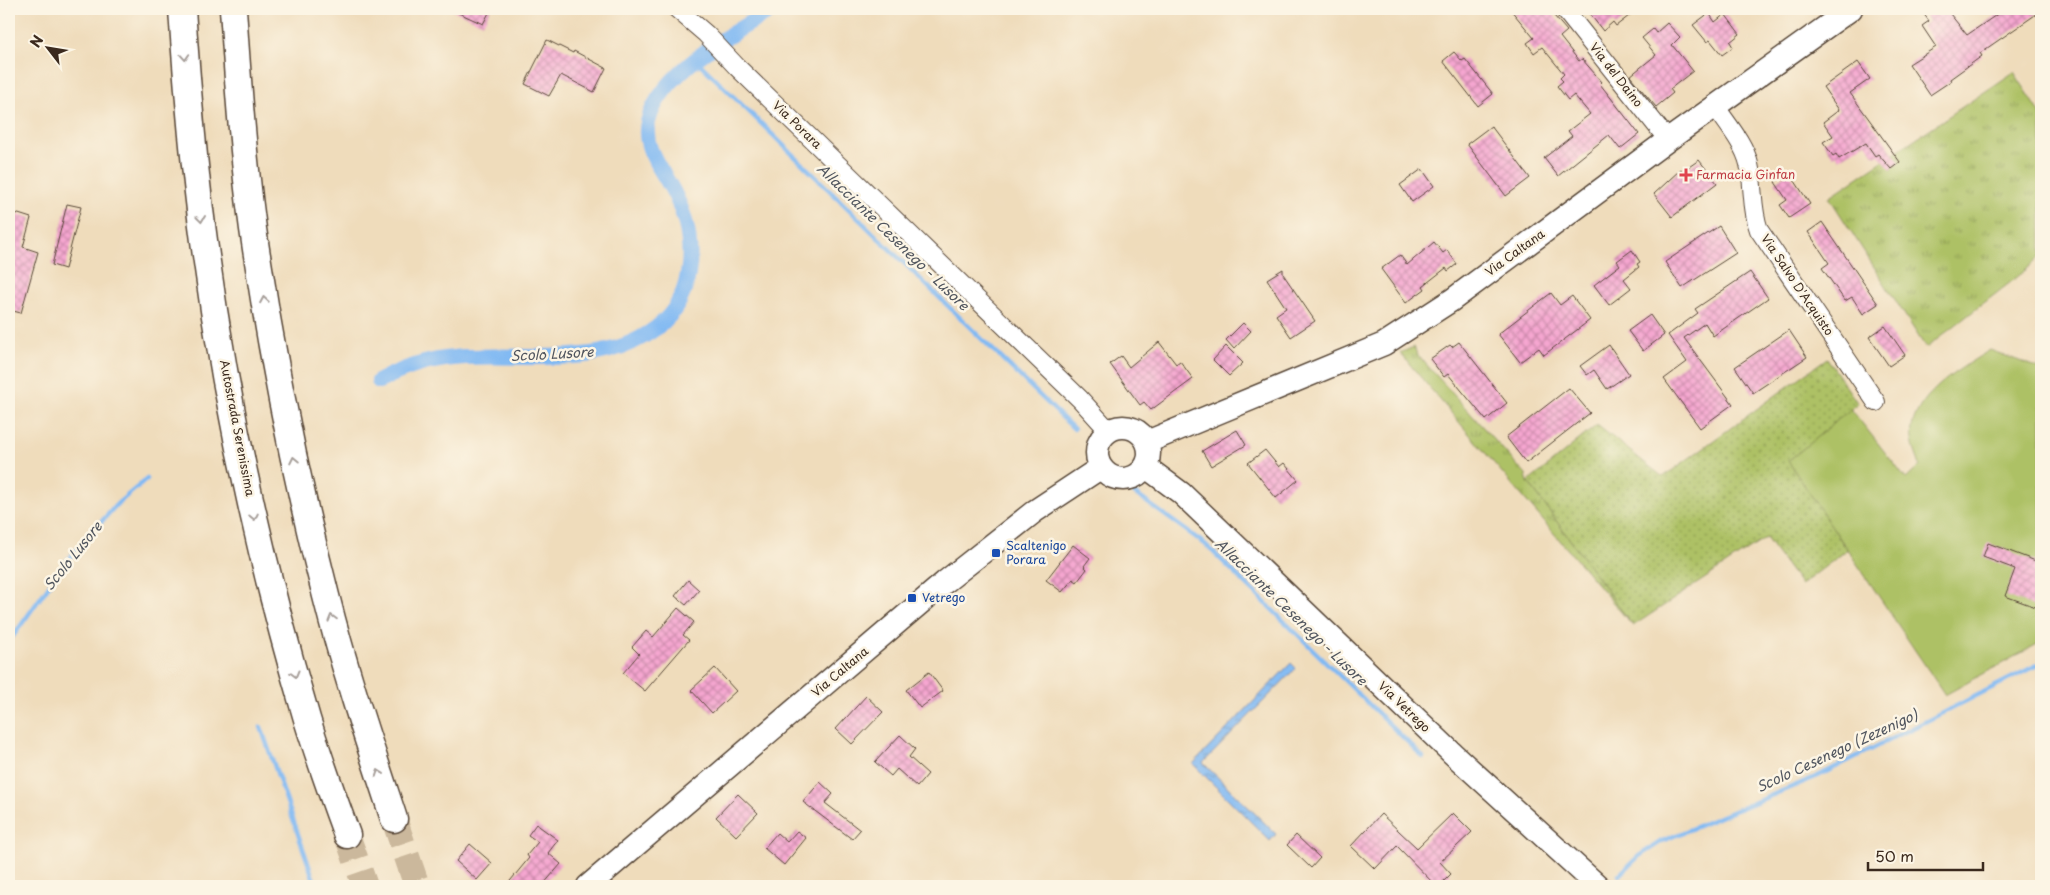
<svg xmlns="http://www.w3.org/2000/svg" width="2050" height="895" font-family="'Playpen Sans',sans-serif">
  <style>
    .grass { fill: url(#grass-tufts); stroke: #747642 }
    .garden { fill: url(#garden-dots); stroke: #747642 }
    .pitch { fill: #adc165; stroke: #747642 }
    .water { fill: url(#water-ripples); stroke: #5e7288 }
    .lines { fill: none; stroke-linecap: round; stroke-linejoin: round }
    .stream { stroke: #82baf3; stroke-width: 4.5 }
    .canal { stroke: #82baf3; stroke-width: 16 }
    .building { fill: url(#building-cross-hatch) }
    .highway-tunnel { stroke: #cbb89c; stroke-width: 26; stroke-dasharray: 26 13; stroke-linecap: butt }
    .minor-casing { stroke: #564536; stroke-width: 20 }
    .major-casing { stroke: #564536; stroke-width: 25 }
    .highway-casing { stroke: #564536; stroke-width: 29 }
    .minor { stroke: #fff; stroke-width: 18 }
    .major { stroke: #fff; stroke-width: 22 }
    .highway { stroke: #fff; stroke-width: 26 }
    .oneway { stroke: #a79f9a }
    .health-dot { fill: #e0444e; stroke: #fcf5e5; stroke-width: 2 }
    .transit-dot { fill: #1a4fb4; stroke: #fcf5e5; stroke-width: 2 }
    .labels { text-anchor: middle; stroke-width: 5; stroke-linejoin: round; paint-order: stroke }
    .street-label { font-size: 12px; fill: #3b2a1e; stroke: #fcf5e5 }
    .health-label { font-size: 12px; fill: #be3a42; stroke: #fcf5e5; text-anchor: start }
    .transit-label { font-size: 12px; fill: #164399; stroke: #fcf5e5; text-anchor: start }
    .water-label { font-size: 14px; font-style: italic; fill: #50555e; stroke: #fcf5e5 }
  </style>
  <defs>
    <pattern id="grass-tufts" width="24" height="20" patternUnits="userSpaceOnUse" patternTransform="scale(1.25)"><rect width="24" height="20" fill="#adc165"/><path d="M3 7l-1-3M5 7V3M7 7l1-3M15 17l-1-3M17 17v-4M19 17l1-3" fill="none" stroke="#8e9d53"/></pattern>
    <pattern id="garden-dots" width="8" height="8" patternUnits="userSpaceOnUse" patternTransform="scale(1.25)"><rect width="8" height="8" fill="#adc165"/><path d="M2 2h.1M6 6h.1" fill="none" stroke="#8e9d53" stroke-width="1.8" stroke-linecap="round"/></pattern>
    <pattern id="water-ripples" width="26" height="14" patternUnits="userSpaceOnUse" patternTransform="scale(1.25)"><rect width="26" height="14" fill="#82baf3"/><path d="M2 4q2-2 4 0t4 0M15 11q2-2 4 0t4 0" fill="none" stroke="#6c97c4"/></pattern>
    <pattern id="building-cross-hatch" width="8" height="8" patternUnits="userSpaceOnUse" patternTransform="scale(1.25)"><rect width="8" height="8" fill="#f5a6d0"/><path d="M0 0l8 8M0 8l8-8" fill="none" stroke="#c887a8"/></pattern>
  </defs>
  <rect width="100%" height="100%" fill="#fcf5e5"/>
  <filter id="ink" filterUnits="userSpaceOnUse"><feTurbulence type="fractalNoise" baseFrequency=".02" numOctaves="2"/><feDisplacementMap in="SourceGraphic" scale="10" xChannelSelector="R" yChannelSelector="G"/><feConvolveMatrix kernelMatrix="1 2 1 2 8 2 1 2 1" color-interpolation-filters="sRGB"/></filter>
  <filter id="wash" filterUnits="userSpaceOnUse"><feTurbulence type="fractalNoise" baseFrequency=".0096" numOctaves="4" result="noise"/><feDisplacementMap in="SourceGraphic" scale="20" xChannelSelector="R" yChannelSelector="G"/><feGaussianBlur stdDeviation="1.12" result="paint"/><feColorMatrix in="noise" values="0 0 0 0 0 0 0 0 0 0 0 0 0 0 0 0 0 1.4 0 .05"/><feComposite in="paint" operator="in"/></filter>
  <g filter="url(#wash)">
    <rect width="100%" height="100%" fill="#efdcbb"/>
    <path class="grass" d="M2014,72l27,42v142l-16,15 -99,77 -97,-151z
      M1414,347l3,7 109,121 2,7 105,144 -233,-273z"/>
    <path class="garden" d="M1827,358l31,46 -7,5 -16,122 12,19 -46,35 -35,-47 -133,88 -105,-144 69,-57 66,52z"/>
    <path class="pitch" d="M1990,350l51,19v273l-96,53 -157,-234 63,-52 55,70 14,-13c-2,-8 -7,-17 -8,-26 -6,-41 49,-72 78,-90z"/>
    <path class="water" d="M1291,663l5,5 -93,95 73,71 -6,7 -77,-77z"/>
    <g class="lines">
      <path class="stream" d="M696,60l378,369
        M1134,493l71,51 218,213
        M9,642l56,-79 52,-59 30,-25
        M261,727l55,159
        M1619,875l20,-19 23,-15 156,-65 223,-113"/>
      <path class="canal" d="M379,381c23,-12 49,-21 75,-23 67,-7 144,14 202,-30 43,-32 40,-94 17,-137 -11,-22 -31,-42 -25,-69 12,-49 85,-90 126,-113"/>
    </g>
    <g id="blocks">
      <path class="building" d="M450,9h41l-8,15z
        M1510,9h38l19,22 -7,6 19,24 3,-2 20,23 -2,2 39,50 -19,15 -11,-14 -51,41 -14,-18 28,-22 -4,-5 22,-17 -16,-19 -6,5 -11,-14 6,-5 -3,-3 4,-4 -22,-27 -8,6 -7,-10 7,-5z
        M1586,9h52l-22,17 -3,-4 -10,9z
        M1920,9h26l21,26 38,-26h36v2l-61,42 2,3 -32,23 1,2 -21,14 -21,-31 27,-17 -14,-21 7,-5z
        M1709,13l6,9 10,-8 15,20 -10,8 3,5 -11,8 -12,-15 -3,2 -14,-17z
        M1667,23l13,14 -8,8 21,26 -23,18 3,4 -17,14 -26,-31 26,-21 -14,-17 11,-9 3,4z
        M547,40l26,13 1,-2 32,17 -12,24 -33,-17 -12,21 -24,-12z
        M1454,52l8,9 3,-2 28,35 -15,12 -35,-45z
        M1858,62l12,17 -20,14 50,69 -9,7 -13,-15 -3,2 -9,-13 -27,16 -3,-5 -3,2 -10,-14 10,-6 -10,-14 16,-12 -16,-23z
        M1491,126l39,52 -24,18 -39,-52z
        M1699,160l18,23 -45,34 -18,-23 27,-25 2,2z
        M1422,169l12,17 -22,16 -12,-17z
        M1789,172l21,32 -21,14 -9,-13 7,-5 -12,-18z
        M67,204l14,3 -16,62 -13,-4z
        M9,211l22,7 -8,29 15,5 -17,61 -12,-3z
        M1822,222l56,82 -15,10 -11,-17 -7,4 -23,-33 7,-5 -21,-31z
        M1719,226l17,27 -54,35 -17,-26z
        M1434,242l9,11 4,-3 10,14 -9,7 -2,-3 -23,18 2,3 -19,14 -25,-34 19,-14 7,10z
        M1632,250l8,12 -3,2 2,3 -15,12 7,9 -22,17 -15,-20 26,-20 -3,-4z
        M1283,269v5l32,47 -24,16 -15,-22 10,-7 -19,-29z
        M1750,272l18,26 -55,38 -8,-13 -21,15 49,66 -33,24 -36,-49 23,-17 -19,-27 30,-22 -3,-4z
        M1551,293l9,12 12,-9 18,24 -46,35 -5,-7 -19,14 -22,-28z
        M1650,315l14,20 -21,16 -15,-20z
        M1243,323l8,8 -17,18 -8,-9z
        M1885,326l20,29 -16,11 -20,-29z
        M1789,330l18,27 -54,36 -18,-26z
        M1159,342l17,22 4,-3 13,18 -42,31 -7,-8 -4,3 -30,-41 11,-8 8,11z
        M1459,342l48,61 -21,17 -38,-46 -4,3 -14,-18 20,-14 2,2z
        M1609,345l20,29 -22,15 -13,-19 -7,5 -7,-9z
        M1226,346l17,17 -14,13 -16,-16z
        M1569,388l21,25 -64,50 -20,-26z
        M1237,430l9,15 -35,21 -9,-15z
        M1265,450l14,17 5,-4 14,17 -22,18 -28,-35z
        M1988,543l53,20v46l-36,-13 10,-27 -32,-12z
        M1073,545l17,13 -6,8 3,3 -10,13 -4,-3 -11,13 -16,-12z
        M688,580l11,10 -13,15 -11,-9z
        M678,608l16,14 -11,13 6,5 -44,51 -22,-18 16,-19 -7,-7 14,-16 7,6z
        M715,668l21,23 -24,22 -21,-23z
        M929,672l14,19 -23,17 -14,-18z
        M866,696l17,16 -31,32 -16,-15z
        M900,735l15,14 -6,8 19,17 -11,13 -20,-18 -6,7 -16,-14z
        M820,782l13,12 -8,9 35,27 -8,9 -49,-37z
        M738,794l20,19 -22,23 -20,-19z
        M1453,813l19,19 -32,30 11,12 -12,12h-3l-39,-40 -22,23 -24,-23 30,-32 36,34z
        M536,824l22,16 -10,13 13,11 -19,22h-36l23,-28 -2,-3 11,-13 -10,-7z
        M797,831l9,7 -22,27 -20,-17 13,-15 10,9z
        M1296,835l24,23 -9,10 -24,-23z
        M470,844l22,19 -15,17 -21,-19z"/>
    </g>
  </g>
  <g filter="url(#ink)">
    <use href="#blocks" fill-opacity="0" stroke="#564536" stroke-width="1"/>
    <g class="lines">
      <path class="highway-tunnel" d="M394,819l23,67
        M347,835l18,51"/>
      <defs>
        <path id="minor" d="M677,9l29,25 31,33 343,332 29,32
          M1564,9l104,131
          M1715,106c12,18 29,37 34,58 5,22 2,45 10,66l117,172"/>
        <path id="major" d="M1097 453a26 26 0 1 1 52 0a26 26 0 1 1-52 0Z
          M1147,442l237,-98 68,-44 216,-160 183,-131
          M1146,467l35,26 271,260 146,133
          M588,886l357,-304 90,-71 65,-43"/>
        <path id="highway" d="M182,9c5,75 11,150 21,224 21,164 57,327 104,486 12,39 26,78 40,116
          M233,9c5,73 10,147 20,220 18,123 42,246 73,367 19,76 44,150 68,223"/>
      </defs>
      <use href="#minor" class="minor-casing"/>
      <use href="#major" class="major-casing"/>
      <use href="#highway" class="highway-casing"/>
      <use href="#minor" class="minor"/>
      <use href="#major" class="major"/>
      <use href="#highway" class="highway"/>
    </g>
    <defs><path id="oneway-chevron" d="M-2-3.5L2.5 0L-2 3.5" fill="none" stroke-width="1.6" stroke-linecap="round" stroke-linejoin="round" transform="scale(1.25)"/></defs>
    <g class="oneway">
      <use href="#oneway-chevron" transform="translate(185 57) rotate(86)"/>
      <use href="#oneway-chevron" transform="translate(201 219) rotate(83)"/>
      <use href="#oneway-chevron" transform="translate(264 300) rotate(-100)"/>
      <use href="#oneway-chevron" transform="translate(294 460) rotate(-102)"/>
      <use href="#oneway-chevron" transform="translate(254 517) rotate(78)"/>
      <use href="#oneway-chevron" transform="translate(332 618) rotate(-106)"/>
      <use href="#oneway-chevron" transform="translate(295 674) rotate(75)"/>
      <use href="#oneway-chevron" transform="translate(379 773) rotate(-109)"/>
    </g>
  </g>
  <path class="health-dot" d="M1683.5 167.5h5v5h5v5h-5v5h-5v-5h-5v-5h5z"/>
  <g class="transit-dot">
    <rect x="991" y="548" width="10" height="10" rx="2.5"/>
    <rect x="907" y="593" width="10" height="10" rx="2.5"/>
  </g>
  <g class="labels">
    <g class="street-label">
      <text transform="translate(1616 75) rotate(52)" y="4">Via del Daino</text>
      <text transform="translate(797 125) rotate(44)" y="4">Via Porara</text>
      <text transform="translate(1515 253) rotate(-36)" y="4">Via Caltana</text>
      <text transform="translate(1797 285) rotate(56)" y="4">Via Salvo D'Acquisto</text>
      <text transform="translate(237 428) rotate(79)" y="4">Autostrada Serenissima</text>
      <text transform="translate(840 672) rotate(-40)" y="4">Via Caltana</text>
      <text transform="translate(1404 707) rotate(44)" y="4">Via Vetrego</text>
    </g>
    <g class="health-label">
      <text x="1696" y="179">Farmacia Ginfan</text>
    </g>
    <g class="transit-label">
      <text x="1006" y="550">Scaltenigo<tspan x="1006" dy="14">Porara</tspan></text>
      <text x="922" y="602">Vetrego</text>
    </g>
    <g class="water-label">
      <text transform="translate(893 237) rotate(44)" y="5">Allacciante Cesenego - Lusore</text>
      <text transform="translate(552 354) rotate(-3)" y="5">Scolo Lusore</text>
      <text transform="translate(73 556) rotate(-51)" y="5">Scolo Lusore</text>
      <text transform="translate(1291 612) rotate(44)" y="5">Allacciante Cesenego - Lusore</text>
      <text transform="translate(1837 751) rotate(-25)" y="5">Scolo Cesenego (Zezenigo)</text>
    </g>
  </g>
  <rect width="2050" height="895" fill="none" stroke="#fcf5e5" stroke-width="30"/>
  <g transform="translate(48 48) rotate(301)" stroke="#fcf5e5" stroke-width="4" paint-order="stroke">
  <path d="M0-4L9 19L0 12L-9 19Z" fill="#3b2a1e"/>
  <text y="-8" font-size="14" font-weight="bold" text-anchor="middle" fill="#3b2a1e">N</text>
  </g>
  <path d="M1868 862v8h115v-8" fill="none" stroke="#3b2a1e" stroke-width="2.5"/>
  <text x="1875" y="862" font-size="15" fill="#3b2a1e" stroke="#fcf5e5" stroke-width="4" paint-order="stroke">50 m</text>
</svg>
